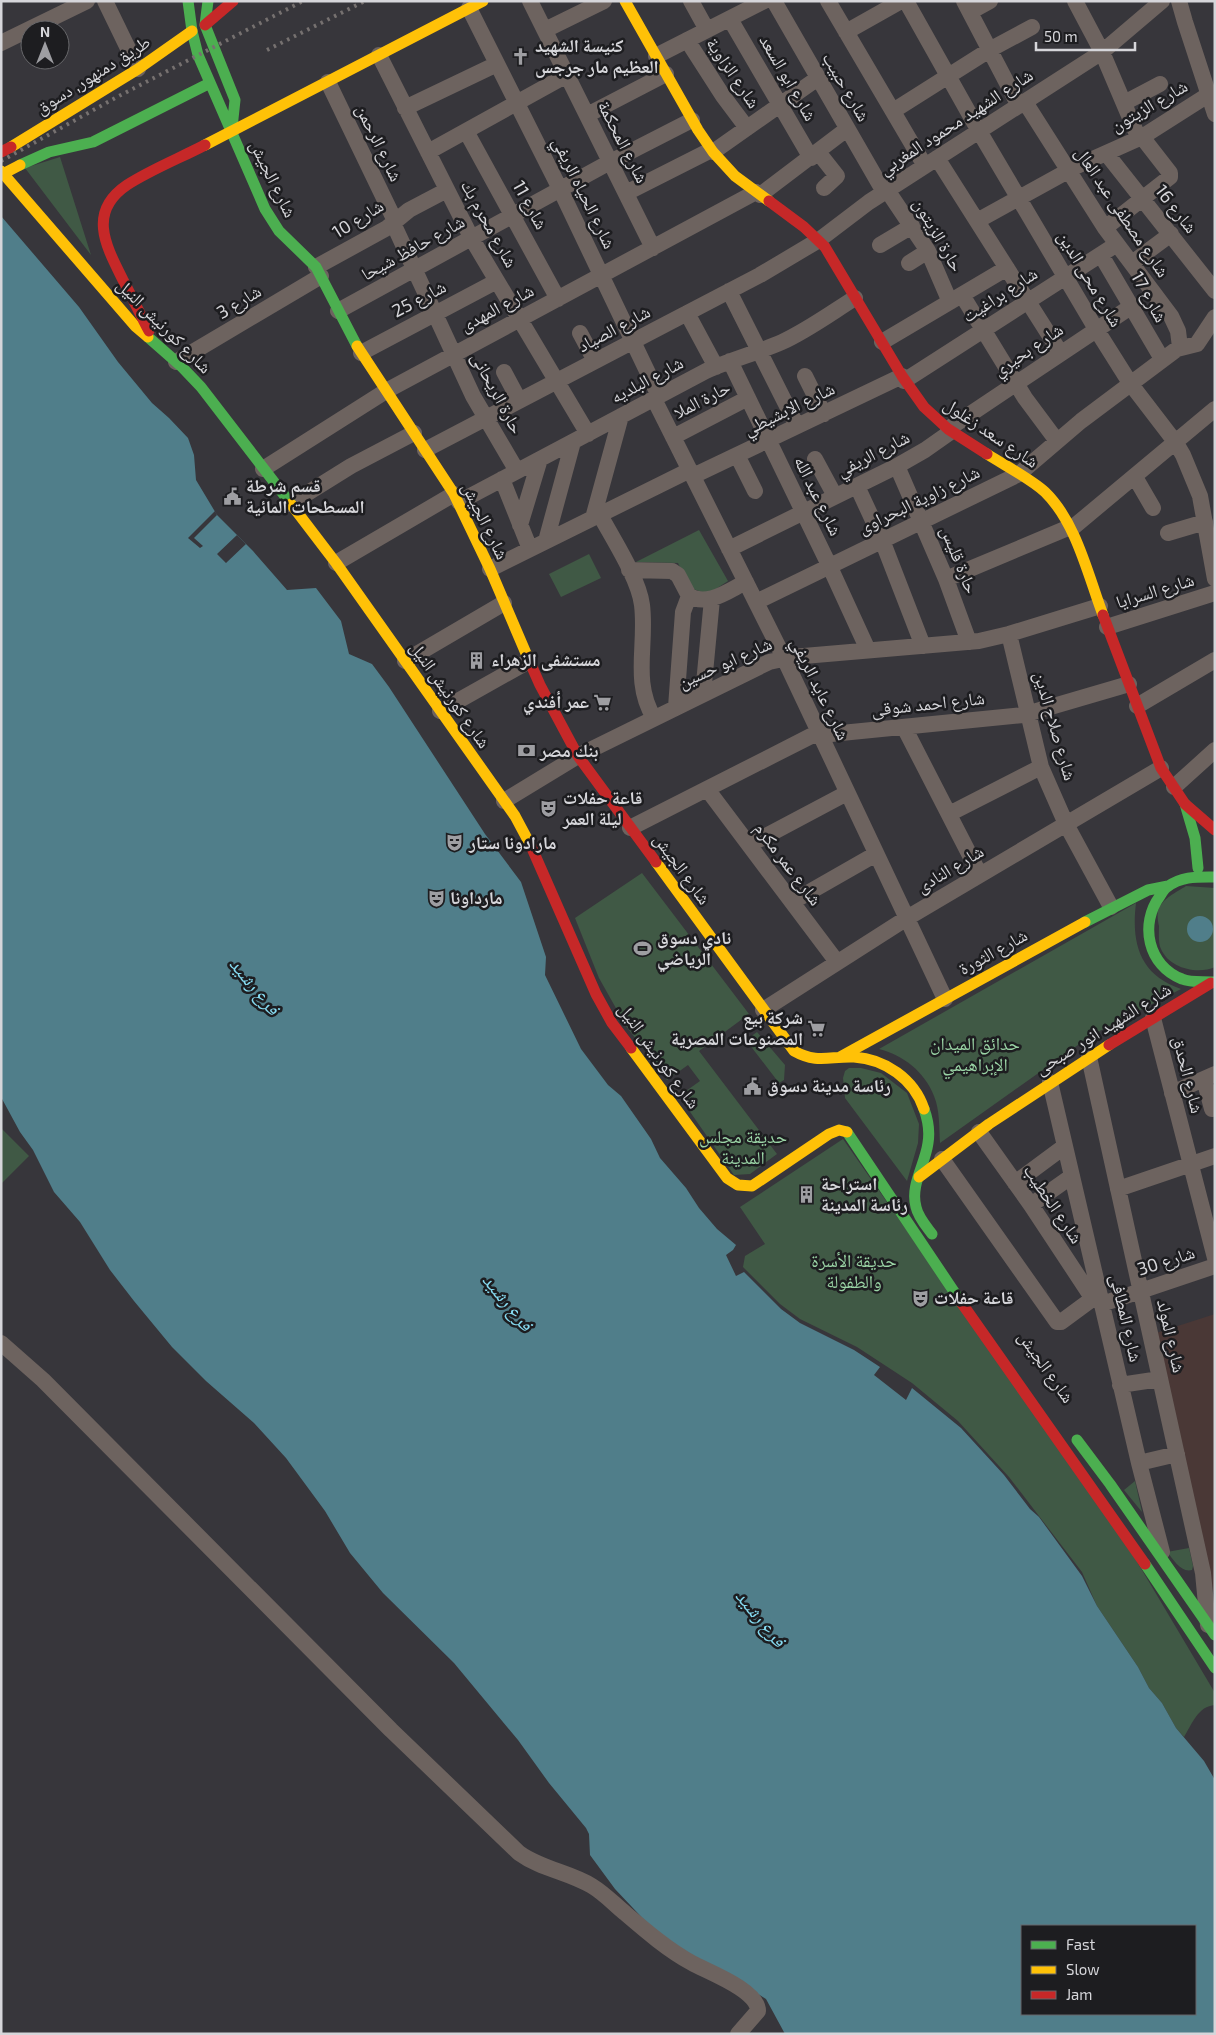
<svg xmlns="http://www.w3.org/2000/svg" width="1216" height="2035" font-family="'Exo 2','Noto Naskh Arabic',sans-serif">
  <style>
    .industrial { fill: #4a3836 }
    .green { fill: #405945 }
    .water { fill: #507e8a; fill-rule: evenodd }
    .pier { fill: #37363b }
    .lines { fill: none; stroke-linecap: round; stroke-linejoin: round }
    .street { stroke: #6d635f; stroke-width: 16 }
    .fast { stroke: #4caf50; stroke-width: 11 }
    .slow { stroke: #ffc107; stroke-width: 11 }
    .jam { stroke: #c62828; stroke-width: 11 }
    .rail { stroke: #767170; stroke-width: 4; stroke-dasharray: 2.5 5; stroke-linecap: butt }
    .slow-bridge { stroke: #ffc107; stroke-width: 11 }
    .labels { text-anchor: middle; stroke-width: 5; stroke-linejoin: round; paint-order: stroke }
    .poi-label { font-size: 18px; font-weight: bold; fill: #d6d6da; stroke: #1d1d20; text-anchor: start }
    .street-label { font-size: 18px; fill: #d6d6da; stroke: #1d1d20 }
    .park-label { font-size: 18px; fill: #9bd5a6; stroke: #1d1d20 }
    .water-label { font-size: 19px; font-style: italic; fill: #86dbf1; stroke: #1d1d20 }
  </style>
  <rect width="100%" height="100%" fill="#37363b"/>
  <path class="industrial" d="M1215,1314v284l-59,-265z"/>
  <path class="green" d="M60,157l31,98 -66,-87z
    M699,530l29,51 -20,13 -18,-6 -12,-25 -42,-1z
    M589,554l12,24 -40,19 -12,-23z
    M642,873l107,141 -50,37 78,103 -27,20 -16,1 -55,-79 21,-15 -12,-16 -21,15 -41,-54 -27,-48 -24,-60z
    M1186,886l29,2v79c-18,8 -46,1 -54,-18 -3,-6 -2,-16 -2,-23 -1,-4 -2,-11 -1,-15 3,-12 19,-19 28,-25z
    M1136,903c-5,41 4,72 45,86l-89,46 -152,108c-1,-15 0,-33 -6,-47 -9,-24 -31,-41 -55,-47z
    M757,1032l28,33 -1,15 -5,3 -33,-43z
    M849,1068h12l20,5 26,20 12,31 -1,19 -11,38 -62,-83 -2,-20 2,-7z
    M1,1128l28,28 -28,28z
    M843,1139l290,416 82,138v12c-17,1 -23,19 -31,32l-8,-9 -14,-25 -13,-15 -11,-21 -41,-61 -15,-34 -73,-95 -51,-56 -46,-38 -55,-36 -57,-28 -20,-15 -37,-37 2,-11 20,-12 -25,-37z
    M1135,1481l7,31 -18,-22z
    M1189,1548l4,18 -1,4c-11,3 -18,-10 -25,-18z"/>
  <path class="water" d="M1,216l78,91 39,55 34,41 17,15 19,20 6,17 2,25 21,35 36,36 34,39 29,-2 25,33 8,33 23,10 17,23 96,147 36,48 25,75 -1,18 36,74 27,36 13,11 30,43 9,19 26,30 13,20 18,21 19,16 -3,5 -7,5 10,21 8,-4 37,37 19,14 54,27 26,17 -6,8 32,25 6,-12 49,40 43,47 26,34 9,8 43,59 15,30 41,61 11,21 13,15 14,25 28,33 11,19v254h-430l-19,-35 -16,-10 -84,-46 -51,-54 -25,-34 -1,-21 -3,-6 -37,-45 -31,-43 -64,-77 -71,-70 -33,-40 -25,-42 -39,-53 -32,-35 -48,-42 -34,-34 -38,-46 -24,-31 -30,-48 -26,-30 -21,-42 -13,-18 -19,-35zM1022,1926h173v88h-173z
    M1187 929a13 13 0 1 1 26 0a13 13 0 1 1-26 0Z"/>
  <path class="pier" d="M215,511l2,4 -23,23 9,8 -3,2 -12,-10z
    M237,535l9,9 -20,19 -9,-9z"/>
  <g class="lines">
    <path class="street" d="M105,1l33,68
      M530,1l123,247
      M691,1l16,29
      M774,1l110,191
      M828,1l97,165
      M906,1l73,130 117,198 34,54 46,60 7,12 17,41 15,83
      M964,1l55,105
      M1075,1l27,51 37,87
      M1179,1l6,21 30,92
      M469,8l91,181 99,207
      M970,12l20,-11
      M730,19l81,139
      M545,30l59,-29
      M846,32l55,-31
      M687,40l36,56 24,32
      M1,43l86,-42
      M379,55l93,184 116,195
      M656,56l108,-55
      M328,82l67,139
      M1025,102l80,126 66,88 7,15 2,16
      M1124,103l36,-19
      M405,108l92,-44
      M893,111l98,-62 41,-22
      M587,115l79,-41
      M466,131l92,168
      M428,152l139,-77
      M713,152l105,-74
      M818,152l19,24 -13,12
      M1106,153l109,138
      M937,158l123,194
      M887,190l41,61 22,51
      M626,193l85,-43
      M760,195l87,-66
      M977,221l100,-55 65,-29 66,-42
      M393,223l80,173 44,75
      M1105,228l65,-51v-4l-28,-36
      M880,245l32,-19
      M1101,255l61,104
      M909,263l19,-12
      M1132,263l39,-29
      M316,267l71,-39 22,-18 38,-20
      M729,291l68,135
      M962,295l63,103 32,43
      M338,311l272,-149 82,-42
      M687,313l29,54
      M580,333l15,28
      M882,342l125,-74
      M361,353l136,-72
      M730,361l99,204 39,85
      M176,362l145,-86
      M504,372l15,28
      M805,376l19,38
      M904,381l213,-137
      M654,399l130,259 161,341
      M948,429l184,-123
      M673,437l75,-39
      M425,450l335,-175 59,-35 50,-38 233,-150 60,-51
      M737,455l18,36
      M815,459l20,37
      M897,466l49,113 23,63
      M263,469l123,-78 370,-199
      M693,476l209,-100
      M1135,477l18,31
      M502,479l28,70
      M857,486l25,54 41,106
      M459,502l247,-131c24,-11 51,-18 76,-29 26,-12 49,-29 73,-44
      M290,504l61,-38 63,-33
      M600,515c13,24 39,64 42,90 5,40 -10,77 12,113
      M593,518l28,-102
      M520,525l20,-66
      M1071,529l144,-120
      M1168,533l37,-11
      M546,541l27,-99
      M729,549l168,-83 28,-16 27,-19
      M336,563l118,-69
      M490,569l200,-99
      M629,570l43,1 6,4 11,21c19,11 40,-6 57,-14
      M946,579l124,-52
      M756,602l263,-128 62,-53 96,-72 20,-5 18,-27
      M1107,627l108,-34
      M1009,634l32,133 25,57 45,83
      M405,661l99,-58
      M703,694l9,-95
      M1137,706l78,-46
      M676,707l7,-95 6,-16
      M440,711l89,-50
      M904,727l76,148
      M1174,787l41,-37
      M707,789l130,173
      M504,801l74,-45 191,-94 23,-5 187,-16 30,-7 91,-28
      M949,814l92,-47
      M630,828l181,-92 212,-21 106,-31
      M749,845l98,-52
      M792,902l84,-48
      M763,1010l144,-92 254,-150
      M1153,1018l62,240
      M1089,1057l114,516 5,52
      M1204,1079l8,30
      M1050,1082l89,381 23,89
      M1172,1093l43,-19
      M979,1132l52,73 62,94
      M942,1159l115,163h4l38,-28
      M1015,1183l50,-37
      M1118,1189l97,-33
      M1031,1205l41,-29
      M1102,1304l113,-38
      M1,1343l42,37 348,350 128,123c22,16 50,19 73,33 13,8 22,18 33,27 21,18 43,37 67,50 16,9 66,27 66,48l-20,23
      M1120,1385l40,-6
      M1139,1463l38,-9"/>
    <path class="fast" d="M188,1l4,30 6,24 67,154 14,22 37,36 41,79
      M208,1l-3,24 30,75 -3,28
      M20,165l29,-13 44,-10 117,-59
      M148,337l33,29 20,21 90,117
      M1185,804l10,34 3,30
      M1085,922l63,-32 20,-4
      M1213,982c-9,-1 -22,1 -31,-3 -34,-13 -43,-55 -22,-83 2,-3 4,-7 7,-9 15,-11 30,-10 48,-10
      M924,1109c4,11 6,22 4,34 -3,22 -18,42 -12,64 2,10 10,19 16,27
      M847,1132l114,170
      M1077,1440l33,44 105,151
      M1145,1564l70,104"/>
    <path class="slow" d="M625,1l73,129 15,22 22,24 34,25
      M205,145l278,-144
      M11,147l127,-78 54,-38
      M1,171l134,155 13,11
      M357,346l97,148 36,75 38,89
      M987,454c17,11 44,25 58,38 31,30 43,83 58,123
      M291,504l45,59 179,253 16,30
      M656,862l138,189c23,13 36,5 60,6 31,2 60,22 70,52
      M631,1048l96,130 11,7 14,1 77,-52 10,-4 8,2
      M840,1057l245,-135
      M919,1177l70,-53 120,-79"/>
    <path class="jam" d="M205,25l28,-24
      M1,152l10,-5
      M769,201l35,26 21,20 77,129 22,31 24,22 39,25
      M149,331c-9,-17 -17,-34 -26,-51 -17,-34 -36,-68 4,-95 23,-15 53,-27 78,-40
      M1103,615l58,153 24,36 30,26
      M528,658l12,27 38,71 78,106
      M531,846l65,148 16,29 19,25
      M1109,1045l102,-62
      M961,1302l184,262"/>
    <path class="rail" d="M267,50l98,-49
      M1,161l116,-64 186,-96"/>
    <path class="slow-bridge" d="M1,175l19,-10"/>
  </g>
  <defs>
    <symbol id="church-bare" viewBox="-9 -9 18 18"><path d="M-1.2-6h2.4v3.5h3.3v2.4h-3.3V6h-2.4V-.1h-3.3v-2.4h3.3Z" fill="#9e9ea2" stroke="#1d1d20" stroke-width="2.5" paint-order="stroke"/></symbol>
    <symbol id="civic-bare" viewBox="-9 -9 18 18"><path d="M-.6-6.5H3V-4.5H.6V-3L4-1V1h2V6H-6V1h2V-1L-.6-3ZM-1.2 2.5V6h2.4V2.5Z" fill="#9e9ea2" stroke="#1d1d20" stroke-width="2.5" paint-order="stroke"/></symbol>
    <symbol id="building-bare" viewBox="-9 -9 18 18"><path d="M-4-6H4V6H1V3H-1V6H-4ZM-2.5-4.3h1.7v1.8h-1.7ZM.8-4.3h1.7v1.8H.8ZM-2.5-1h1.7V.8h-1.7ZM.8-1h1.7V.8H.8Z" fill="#9e9ea2" stroke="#1d1d20" stroke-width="2.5" paint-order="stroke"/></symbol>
    <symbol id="supermarket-bare" viewBox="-9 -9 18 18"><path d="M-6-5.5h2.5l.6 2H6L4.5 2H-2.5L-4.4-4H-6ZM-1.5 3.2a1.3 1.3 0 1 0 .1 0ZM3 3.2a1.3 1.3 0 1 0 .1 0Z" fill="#9e9ea2" stroke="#1d1d20" stroke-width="2.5" paint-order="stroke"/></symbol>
    <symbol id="bank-bare" viewBox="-9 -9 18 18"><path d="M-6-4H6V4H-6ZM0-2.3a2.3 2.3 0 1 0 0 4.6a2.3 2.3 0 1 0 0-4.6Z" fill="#9e9ea2" stroke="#1d1d20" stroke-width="2.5" paint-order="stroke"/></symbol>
    <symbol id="theatre-bare" viewBox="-9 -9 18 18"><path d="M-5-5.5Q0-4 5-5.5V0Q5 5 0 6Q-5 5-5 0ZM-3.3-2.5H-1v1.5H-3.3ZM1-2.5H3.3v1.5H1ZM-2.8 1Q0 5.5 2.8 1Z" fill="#9e9ea2" stroke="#1d1d20" stroke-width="2.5" paint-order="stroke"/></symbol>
    <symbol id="stadium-bare" viewBox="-9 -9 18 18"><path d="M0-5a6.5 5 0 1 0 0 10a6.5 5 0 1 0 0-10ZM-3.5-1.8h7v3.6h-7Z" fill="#9e9ea2" stroke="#1d1d20" stroke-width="2.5" paint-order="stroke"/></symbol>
  </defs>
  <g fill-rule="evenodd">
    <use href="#church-bare" x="508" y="44" width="25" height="25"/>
    <use href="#civic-bare" x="220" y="484" width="25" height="25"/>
    <use href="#building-bare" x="464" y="648" width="25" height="25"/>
    <use href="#supermarket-bare" x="590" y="690" width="25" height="25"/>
    <use href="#bank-bare" x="514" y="738" width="25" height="25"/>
    <use href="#theatre-bare" x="536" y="796" width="25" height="25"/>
    <use href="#theatre-bare" x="442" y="830" width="25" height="25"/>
    <use href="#theatre-bare" x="424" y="886" width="25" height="25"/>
    <use href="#stadium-bare" x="630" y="936" width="25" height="25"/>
    <use href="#supermarket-bare" x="804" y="1016" width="25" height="25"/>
    <use href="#civic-bare" x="740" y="1074" width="25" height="25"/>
    <use href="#building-bare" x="794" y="1182" width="25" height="25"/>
    <use href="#theatre-bare" x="908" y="1286" width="25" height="25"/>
  </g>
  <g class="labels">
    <g class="poi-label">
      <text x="535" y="52">كنيسة الشهيد<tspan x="535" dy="21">العظيم مار جرجس</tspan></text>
      <text x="246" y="492">قسم شرطة<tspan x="246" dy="21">المسطحات المائية</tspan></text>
      <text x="491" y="666">مستشفى الزهراء</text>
      <text x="589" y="708" text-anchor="end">عمر أفندي</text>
      <text x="540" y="757">بنك مصر</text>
      <text x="563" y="804">قاعة حفلات<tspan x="563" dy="21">ليلة العمر</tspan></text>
      <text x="469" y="849">مارادونا ستار</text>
      <text x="450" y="904">مارداونا</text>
      <text x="657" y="944">نادي دسوق<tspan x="657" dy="21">الرياضي</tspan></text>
      <text x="803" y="1024" text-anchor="end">شركة بيع<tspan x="803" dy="21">المصنوعات المصرية</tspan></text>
      <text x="767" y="1092">رئاسة مدينة دسوق</text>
      <text x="821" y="1190">استراحة<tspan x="821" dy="21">رئاسة المدينة</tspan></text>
      <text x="934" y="1304">قاعة حفلات</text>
    </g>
    <g class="street-label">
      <text transform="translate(733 73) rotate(56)" y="6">شارع الزاوية</text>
      <text transform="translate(93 75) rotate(-32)" y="6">طريق دمنهور, دسوق</text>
      <text transform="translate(788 78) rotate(60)" y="6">شارع ابو السعد</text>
      <text transform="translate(846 87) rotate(60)" y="6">شارع حبيب</text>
      <text transform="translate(1149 106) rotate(-30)" y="6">شارع الزيتون</text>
      <text transform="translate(956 122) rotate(-33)" y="6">شارع الشهيد محمود المغربي</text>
      <text transform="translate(623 142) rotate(63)" y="6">شارع المحكمة</text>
      <text transform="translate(379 143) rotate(64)" y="6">شارع الرحمن</text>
      <text transform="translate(273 179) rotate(64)" y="6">شارع الجيش</text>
      <text transform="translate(584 193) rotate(64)" y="6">شارع الحياه الريفي</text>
      <text transform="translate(530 205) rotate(61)" y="6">شارع 11</text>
      <text transform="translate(1176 209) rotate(52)" y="6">شارع 16</text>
      <text transform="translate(1122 212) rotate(56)" y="6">شارع مصطفى عبد العال</text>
      <text transform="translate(358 219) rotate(-32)" y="6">شارع 10</text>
      <text transform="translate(489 224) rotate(61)" y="6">شارع محرم بك</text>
      <text transform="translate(938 235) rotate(60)" y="6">حارة الزيتون</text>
      <text transform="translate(413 248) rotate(-29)" y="6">شارع حافظ شيحا</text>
      <text transform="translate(1090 279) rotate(59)" y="6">شارع محى الدين</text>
      <text transform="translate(1000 295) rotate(-33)" y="6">شارع براغيت</text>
      <text transform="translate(1149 297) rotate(61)" y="6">شارع 17</text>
      <text transform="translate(419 299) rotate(-28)" y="6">شارع 25</text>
      <text transform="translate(239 302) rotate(-31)" y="6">شارع 3</text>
      <text transform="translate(497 308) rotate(-28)" y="6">شارع المهدى</text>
      <text transform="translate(164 326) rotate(45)" y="6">شارع كورنيش النيل</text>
      <text transform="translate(614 329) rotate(-28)" y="6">شارع الصياد</text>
      <text transform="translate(1028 350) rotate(-34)" y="6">شارع بحيري</text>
      <text transform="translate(647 380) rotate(-28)" y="6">شارع البلديه</text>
      <text transform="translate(497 393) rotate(62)" y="6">حارة الريحانى</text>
      <text transform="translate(702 400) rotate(-27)" y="6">حارة الملا</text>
      <text transform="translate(789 409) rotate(-26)" y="6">شارع الابشيطي</text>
      <text transform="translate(991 433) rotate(34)" y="6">شارع سعد زغلول</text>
      <text transform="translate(873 454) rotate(-27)" y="6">شارع الريفي</text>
      <text transform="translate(818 496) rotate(64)" y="6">شارع عبد الله</text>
      <text transform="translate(919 500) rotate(-26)" y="6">شارع زاوية البحراوى</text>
      <text transform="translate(485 521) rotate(64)" y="6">شارع الجيش</text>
      <text transform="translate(959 560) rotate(68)" y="6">حارة قليس</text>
      <text transform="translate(1155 591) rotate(-17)" y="6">شارع السرايا</text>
      <text transform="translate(725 663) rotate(-24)" y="6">شارع ابو حسين</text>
      <text transform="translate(820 689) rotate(64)" y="6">شارع عايد الريفي</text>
      <text transform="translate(450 695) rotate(55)" y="6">شارع كورنيش النيل</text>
      <text transform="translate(928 704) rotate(-6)" y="6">شارع احمد شوقى</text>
      <text transform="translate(1055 726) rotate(74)" y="6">شارع صلاح الدين</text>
      <text transform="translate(788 864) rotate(53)" y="6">شارع عمر مكرم</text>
      <text transform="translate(682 869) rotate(54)" y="6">شارع الجيش</text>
      <text transform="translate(950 869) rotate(-31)" y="6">شارع النادى</text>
      <text transform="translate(993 952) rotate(-29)" y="6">شارع الثورة</text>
      <text transform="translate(1103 1029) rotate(-32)" y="6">شارع الشهيد انور صبحى</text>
      <text transform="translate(659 1056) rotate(54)" y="6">شارع كورنيش النيل</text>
      <text transform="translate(1188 1075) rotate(76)" y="6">شارع الحدق</text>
      <text transform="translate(1053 1204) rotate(56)" y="6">شارع الخطيب</text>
      <text transform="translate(1166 1261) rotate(-18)" y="6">شارع 30</text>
      <text transform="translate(1126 1318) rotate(77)" y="6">شارع المطافى</text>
      <text transform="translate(1171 1336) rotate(77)" y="6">شارع المولد</text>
      <text transform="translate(1046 1367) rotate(55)" y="6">شارع الجيش</text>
    </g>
    <g class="park-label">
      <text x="975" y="1050">حدائق الميدان<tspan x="975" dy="21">الإبراهيمي</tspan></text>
      <text x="743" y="1143">حديقة مجلس<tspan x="743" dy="21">المدينة</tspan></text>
      <text x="854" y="1267">حديقة الأسرة<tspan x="854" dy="21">والطفولة</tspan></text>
    </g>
    <g class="water-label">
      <text transform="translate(255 986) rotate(51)" y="7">فرع رشيد</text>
      <text transform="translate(508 1302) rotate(51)" y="7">فرع رشيد</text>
      <text transform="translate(761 1618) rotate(51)" y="7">فرع رشيد</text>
    </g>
  </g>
  <rect width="1216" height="2035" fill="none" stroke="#d6d6da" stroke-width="5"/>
  <rect x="1021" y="1925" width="175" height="90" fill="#1d1d20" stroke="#67676a"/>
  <rect x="1031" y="1941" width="25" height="8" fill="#4caf50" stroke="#67676a"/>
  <text x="1066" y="1950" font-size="15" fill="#d6d6da">Fast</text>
  <rect x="1031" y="1966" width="25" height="8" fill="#ffc107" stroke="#67676a"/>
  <text x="1066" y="1975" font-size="15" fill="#d6d6da">Slow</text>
  <rect x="1031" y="1991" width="25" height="8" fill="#c62828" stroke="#67676a"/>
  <text x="1066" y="2000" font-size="15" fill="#d6d6da">Jam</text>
  <g transform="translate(45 45)"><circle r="24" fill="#1d1d20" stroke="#67676a"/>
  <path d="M0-4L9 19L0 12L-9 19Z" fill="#9e9ea2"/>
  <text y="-8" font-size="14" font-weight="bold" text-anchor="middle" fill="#d6d6da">N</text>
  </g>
  <path d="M1036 42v8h99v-8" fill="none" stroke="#d6d6da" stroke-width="2.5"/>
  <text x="1044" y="42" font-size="15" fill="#d6d6da" stroke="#1d1d20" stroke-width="4" paint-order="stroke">50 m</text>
</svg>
